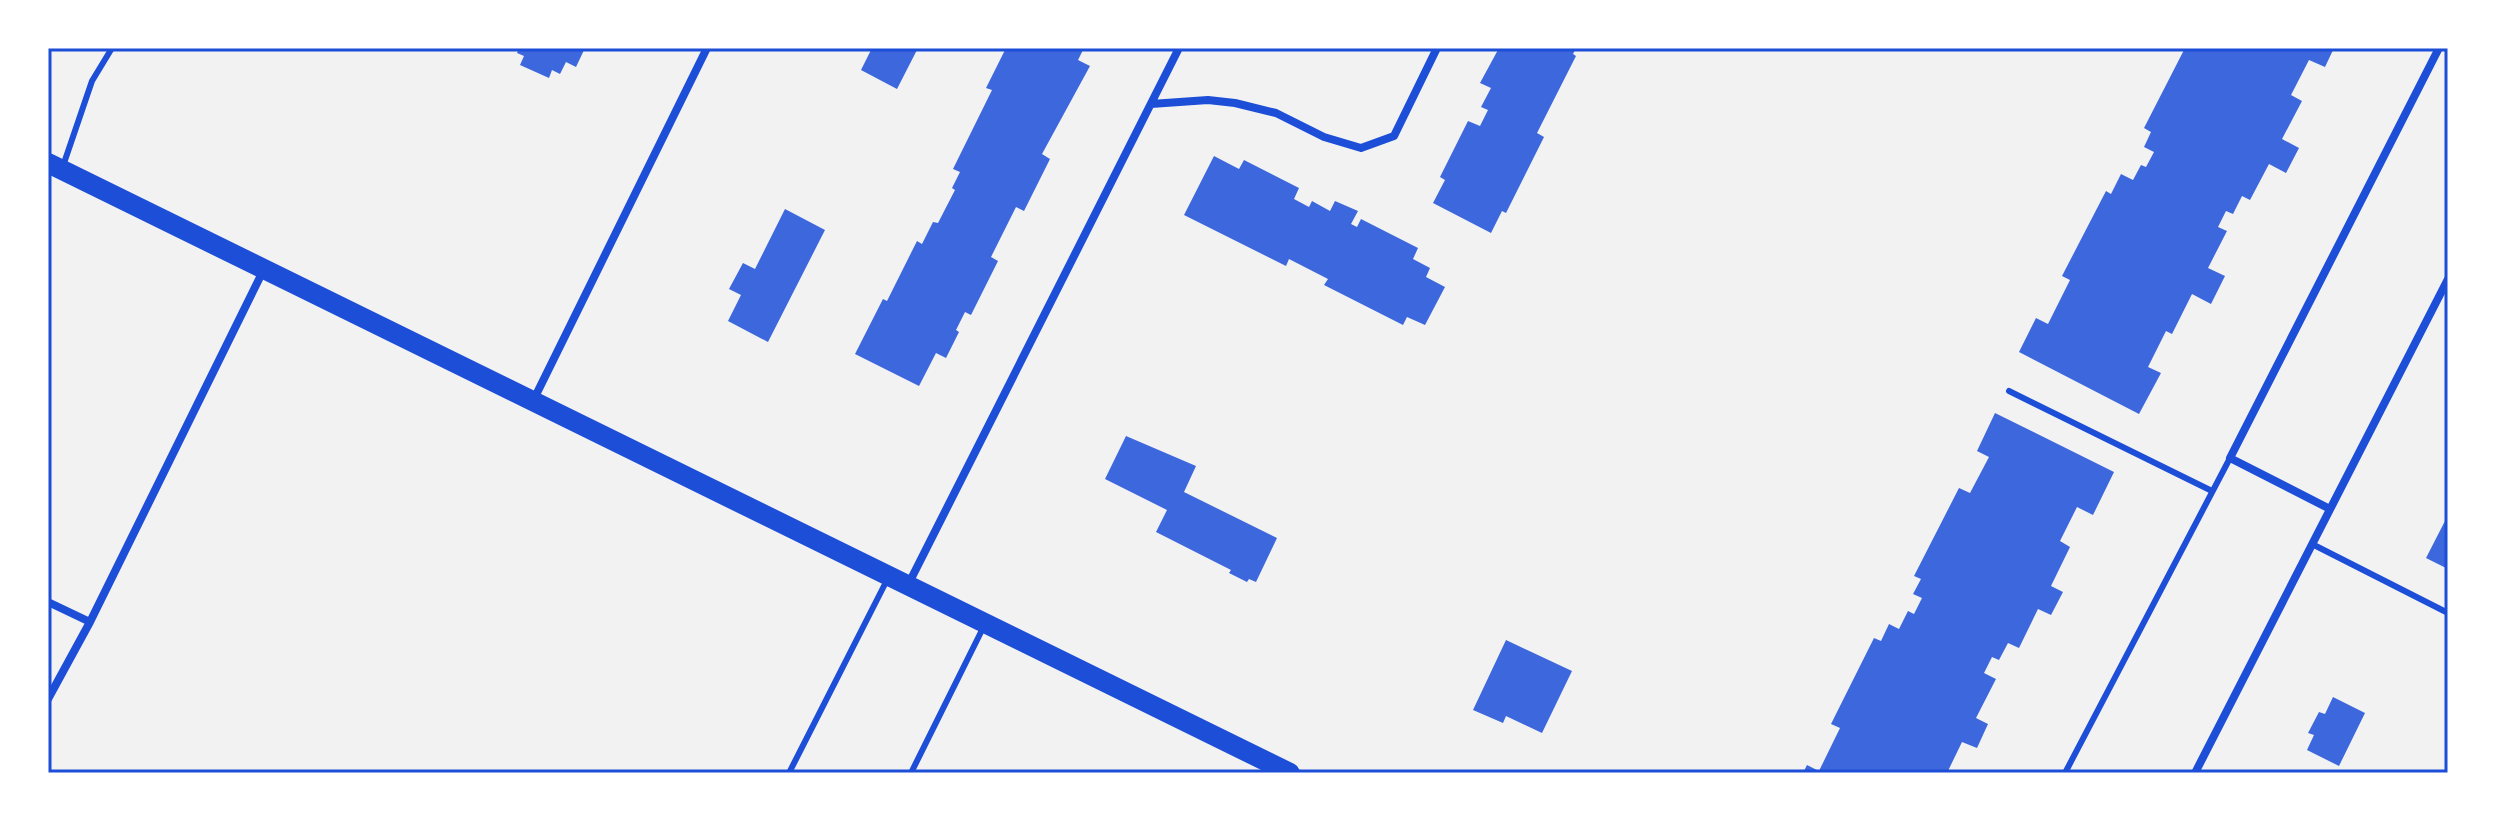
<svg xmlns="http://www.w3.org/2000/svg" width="2496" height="821" font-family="Signika,sans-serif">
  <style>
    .building { fill: #3d67dc }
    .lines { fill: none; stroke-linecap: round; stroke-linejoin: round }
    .service { stroke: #1d4ed8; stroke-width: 6 }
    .minor { stroke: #1d4ed8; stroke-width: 8 }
    .primary { stroke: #1d4ed8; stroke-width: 20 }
    .neatline { fill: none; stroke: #1d4ed8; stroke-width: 3 }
  </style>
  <rect width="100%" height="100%" fill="#f2f2f2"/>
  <path class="building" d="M519,48h66l-9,19 -10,-5 -6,12 -8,-4 -3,8 -29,-13 4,-9 -7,-3z
    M872,48h46l-21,41 -36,-19z
    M1006,48h78l-6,12 12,6 -48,88 8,5 -26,52 -8,-4 -25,50 7,4 -27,54 -6,-3 -9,18 3,2 -13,26 -10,-5 -17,33 -64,-32 28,-55 4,2 30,-60 5,3 11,-22 5,1 17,-33 -3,-2 8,-16 -7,-3 39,-79 -6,-2z
    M1499,48h77l-3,6 3,2 -39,77 7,4 -38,76 -4,-2 -11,22 -58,-30 12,-23 -5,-3 28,-56 12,5 8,-16 -7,-3 10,-19 -11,-5z
    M2185,48h149l-9,19 -16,-7 -18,35 11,6 -20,38 17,9 -13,25 -17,-9 -19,36 -8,-4 -9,18 -7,-3 -8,16 9,4 -19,37 17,8 -14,28 -19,-10 -20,40 -6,-3 -18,36 13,6 -22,41 -120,-62 17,-34 12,6 22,-44 -8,-4 44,-85 5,3 10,-20 12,6 8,-15 5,2 8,-15 -10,-5 7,-15 -7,-4z
    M1214,156l25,13 5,-9 55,28 -5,11 15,8 3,-6 18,10 5,-10 23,10 -7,13 6,3 4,-8 57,29 -5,11 17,9 -4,9 19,10 -20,38 -18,-8 -4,8 -79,-40 4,-6 -39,-20 -3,7 -102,-51z
    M785,209l40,21 -57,112 -40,-21 13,-26 -12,-6 14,-26 12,6z
    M1995,413l119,59 -21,43 -16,-8 -17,34 10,6 -19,39 12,6 -12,23 -13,-6 -19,39 -11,-5 -9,17 -7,-3 -8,16 12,6 -20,39 12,6 -11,24 -15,-6 -15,31h-144l4,-8 12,6 21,-43 -9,-4 43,-86 7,3 8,-17 10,5 9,-18 6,3 8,-16 -9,-4 8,-15 -7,-3 45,-88 11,5 19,-36 -12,-6z
    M1126,436l70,30 -12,26 93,46 -21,44 -7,-3 -2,3 -18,-9 2,-3 -75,-38 11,-22 -62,-31z
    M2446,519l2,1v49l-22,-11z
    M1506,640l66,31 -30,62 -36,-17 -3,7 -30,-13z
    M2333,697l32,16 -26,53 -32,-16 7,-15 -6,-2 11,-21 6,2z"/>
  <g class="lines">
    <path class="service" d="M63,166l29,-85 20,-33
      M2009,391l203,100
      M2312,544l136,69
      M789,773l98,-193
      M911,773l73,-147
      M2065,773l165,-315"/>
    <path class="minor" d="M1151,104l57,-4 27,3 41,10 48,24 37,11 33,-12 43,-88
      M534,399l173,-351
      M2330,509l-100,-51 209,-410
      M909,583l270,-535
      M48,602l42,20
      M48,699l42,-77 174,-353
      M2195,773l253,-494"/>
    <path class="primary" d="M48,163l1242,610"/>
  </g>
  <rect width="2496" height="821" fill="none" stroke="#ffffff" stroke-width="100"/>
  <rect x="50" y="50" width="2396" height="721" class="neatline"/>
</svg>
